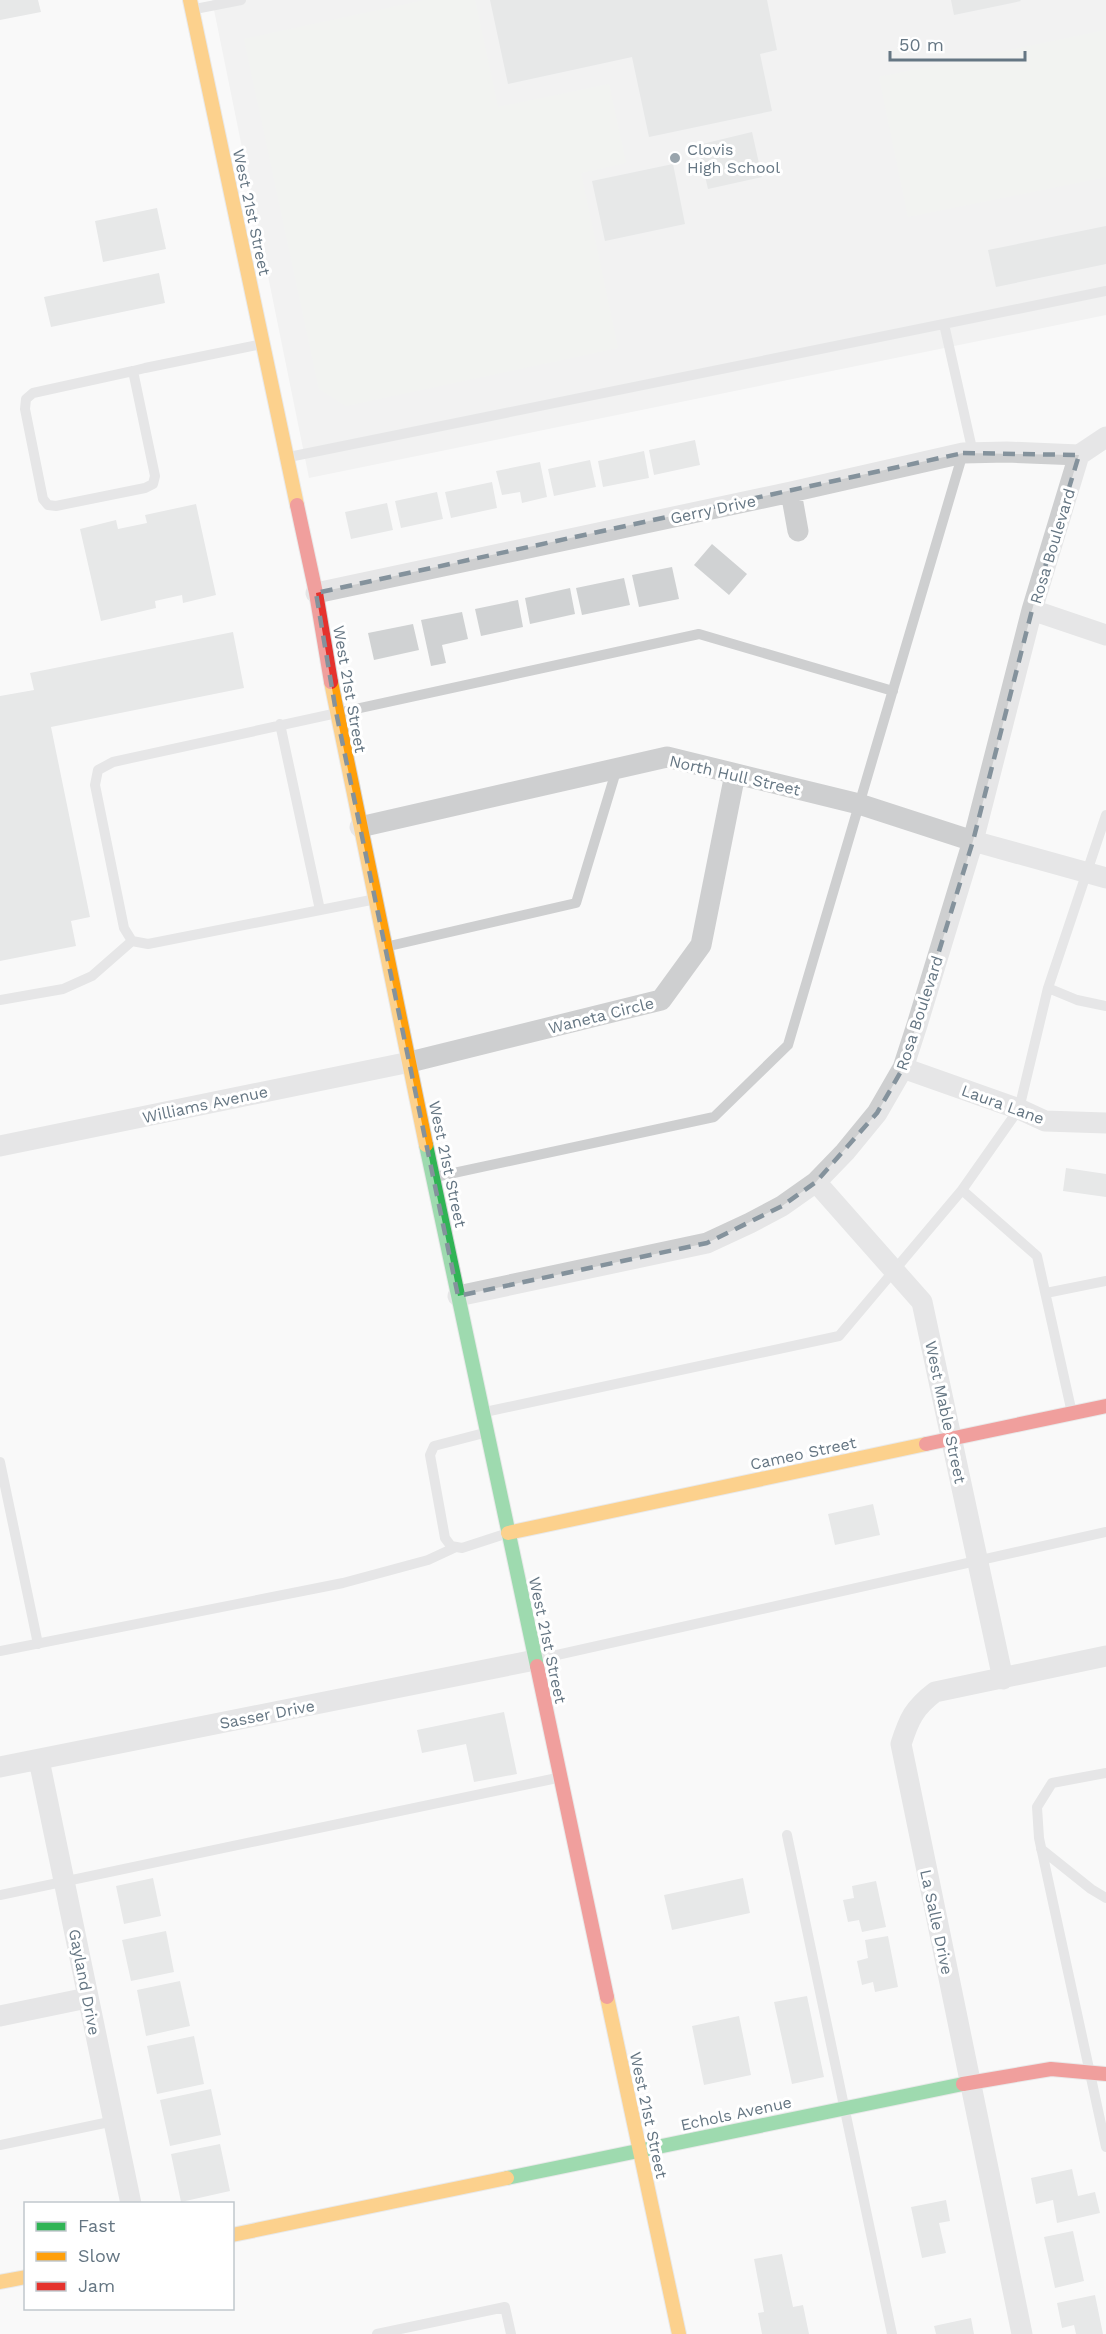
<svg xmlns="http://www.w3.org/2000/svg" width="1106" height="2334" font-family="'Work Sans',sans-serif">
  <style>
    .built { fill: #e8e9e9 }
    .green { fill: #e8ebe6 }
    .building { fill: #d0d2d3 }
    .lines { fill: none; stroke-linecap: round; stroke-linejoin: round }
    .fast-casing { stroke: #d5d6d7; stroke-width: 16 }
    .slow-casing { stroke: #d5d6d7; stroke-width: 16 }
    .jam-casing { stroke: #d5d6d7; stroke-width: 16 }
    .lane { stroke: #cecfd0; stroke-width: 10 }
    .street { stroke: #cecfd0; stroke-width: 21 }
    .fast { stroke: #30b455; stroke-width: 14 }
    .slow { stroke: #ff9f0a; stroke-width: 14 }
    .jam { stroke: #e5322d; stroke-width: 14 }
    .marked { fill: none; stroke: #84929c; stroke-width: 4.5; stroke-dasharray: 12 8; stroke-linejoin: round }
    .poi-dot { fill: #99a4ac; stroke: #fff; stroke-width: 2 }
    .labels { text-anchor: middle; stroke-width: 6; stroke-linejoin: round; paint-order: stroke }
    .poi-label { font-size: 16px; fill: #657683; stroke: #fff; text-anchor: start }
    .street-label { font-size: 16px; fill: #657683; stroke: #fff }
  </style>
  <rect width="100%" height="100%" fill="#f9f9f9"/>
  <path class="built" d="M212,0h894v315l-797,163z"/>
  <path class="green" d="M425,0h50l23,107 111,-23 17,79 -45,10 37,175 -272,58 -27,-17 -75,-350z
    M1106,30v147l-198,40 -29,-140z"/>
  <path class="building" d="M0,0h38l3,12 -41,8z
    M490,0h277l10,50 -17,4 12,57 -123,26 -17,-80 -124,27z
    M951,0h69l1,1 -67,14z
    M752,132l10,45 -54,12 -10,-44z
    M673,164l12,60 -80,17 -13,-60z
    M157,208l9,41 -63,13 -8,-41z
    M1106,226v38l-110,23 -8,-37z
    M159,273l6,30 -114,24 -7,-30z
    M695,440l5,25 -46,10 -5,-25z
    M644,451l5,27 -46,9 -5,-26z
    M590,460l6,27 -42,9 -6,-27z
    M540,462l7,35 -25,6 -2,-11 -18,3 -6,-24z
    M492,482l5,26 -46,10 -6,-26z
    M437,492l6,27 -42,9 -6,-27z
    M387,503l6,27 -42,9 -6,-27z
    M196,504l20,91 -33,8 -1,-8 -27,6 1,7 -55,13 -21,-92 36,-9 2,9 29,-6 -2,-8z
    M712,544l35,30 -18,21 -35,-30z
    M672,567l7,32 -40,8 -7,-32z
    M624,578l6,27 -48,10 -6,-27z
    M570,588l5,26 -45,10 -5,-26z
    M518,600l5,27 -42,9 -6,-27z
    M462,612l6,27 -26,6 4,18 -15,3 -10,-46z
    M413,624l6,26 -45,10 -6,-27z
    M233,632l11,56 -193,39 39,190 -19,4 5,25 -76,15v-265l34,-6 -4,-17z
    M1066,1168l40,6v23l-43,-6z
    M873,1504l7,31 -45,10 -7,-31z
    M504,1712l13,62 -43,8 -8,-38 -44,9 -5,-23z
    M153,1878l8,38 -37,8 -8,-38z
    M743,1878l7,35 -78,17 -8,-35z
    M876,1881l10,46 -24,5 -3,-12 -11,2 -5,-22 11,-2 -2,-12z
    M166,1931l8,41 -43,9 -9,-41z
    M888,1936l10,51 -23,5 -2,-10 -11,3 -5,-24 11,-3 -3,-18z
    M180,1981l10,45 -44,10 -9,-46z
    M807,1996l17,81 -32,7 -18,-82z
    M739,2016l12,59 -47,10 -12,-59z
    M194,2036l10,48 -47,10 -10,-48z
    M211,2089l10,46 -51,11 -10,-46z
    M220,2144l10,47 -49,11 -10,-48z
    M1072,2169l6,27 17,-4 5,21 -43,10 -4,-23 -17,4 -5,-26z
    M946,2200l4,21 -11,2 7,30 -24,5 -11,-51z
    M1073,2231l11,50 -29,7 -11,-51z
    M782,2254l11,53 10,-2 6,29h-47l-4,-21 6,-1 -10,-53z
    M1095,2295l8,39h-27l-2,-9 -12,3 -5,-25z
    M971,2318l3,16h-38l-2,-8z"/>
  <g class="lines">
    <defs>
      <path id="fast" d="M426,1145l111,521
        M507,2178l456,-94"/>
      <path id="slow" d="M190,0l107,505
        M331,682l95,463
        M508,1533l418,-89
        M607,1997l72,337
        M232,2235l275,-57
        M0,2282l26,-5"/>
      <path id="jam" d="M297,505l19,88 15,89
        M926,1444l180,-38
        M537,1666l70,331
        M963,2084l88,-15 55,5"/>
    </defs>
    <use href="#fast" class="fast-casing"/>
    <use href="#slow" class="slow-casing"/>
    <use href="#jam" class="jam-casing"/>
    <path class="lane" d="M195,9l46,-9
      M944,324l29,129
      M133,371l22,105 -2,8 -8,4 -89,18 -8,-1 -5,-6 -18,-90 1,-10 7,-6 100,-22 12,-3 117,-24
      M289,457l817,-166
      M280,724l40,186
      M371,900l-223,44 -16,-3 -8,-13 -29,-143 3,-15 15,-8 586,-128 194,57
      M385,947l191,-44 41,-135
      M1048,988l29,12 29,6
      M0,1000l63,-11 29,-13 40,-35
      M435,1177l279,-60 74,-72 175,-592
      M962,1190l75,66 35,157
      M1046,1293l60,-12
      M485,1412l354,-76 123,-146 57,-81 29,-121 58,-173
      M484,1433l-50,13 -4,9 15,83 6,8 11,2 46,-15
      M0,1462l38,182
      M0,1651l343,-68 85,-23 28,-13
      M539,1659l567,-127
      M1106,1773l-54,10 -15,24 2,31 67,309
      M787,1835l105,499
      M1041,1849l50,40 15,9
      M0,1895l557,-117
      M0,2145l114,-24
      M377,2334l128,-27 6,27"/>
    <path class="street" d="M791,492l7,39
      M316,593l475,-101 172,-39 44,-1 72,3 27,-18
      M1032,610l74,25
      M360,827l307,-70 192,47 114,37 133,37
      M903,1068l116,41 26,12 61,2
      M0,1146l410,-84 251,-62 40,-55 34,-171
      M816,1182l106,120 81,377
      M458,1296l249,-53 43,-20 32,-17 34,-24 29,-30 32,-39 26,-45 14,-43 56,-184 59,-231 47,-155
      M39,1760l92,444
      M0,1767l535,-107
      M0,2016l87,-18
      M1022,2334l-121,-590c8,-25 13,-36 34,-52l171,-36"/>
    <use href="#fast" class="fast"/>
    <use href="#slow" class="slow"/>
    <use href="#jam" class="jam"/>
  </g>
  <path d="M0 0H1106V2334H0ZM963,453l116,2 -47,155 -59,231 -70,227 -26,45 -61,69 -34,24 -75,37 -249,53 -122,-584 -20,-119z" fill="#f9f9f9" fill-opacity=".55" fill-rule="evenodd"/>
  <path class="marked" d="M963,453l116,2 -47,155 -59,231 -70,227 -26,45 -61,69 -34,24 -75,37 -249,53 -122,-584 -20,-119z"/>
  <circle class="poi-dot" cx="675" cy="158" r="6"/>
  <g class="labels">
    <g class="poi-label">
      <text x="687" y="155">Clovis<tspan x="687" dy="18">High School</tspan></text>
    </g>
    <g class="street-label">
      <text transform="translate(252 212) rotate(78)" y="6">West 21st Street</text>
      <text transform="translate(713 509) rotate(-12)" y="6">Gerry Drive</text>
      <text transform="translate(1052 546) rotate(-73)" y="6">Rosa Boulevard</text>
      <text transform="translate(350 689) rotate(80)" y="6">West 21st Street</text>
      <text transform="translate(735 775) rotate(13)" y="6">North Hull Street</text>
      <text transform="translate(919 1013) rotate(-72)" y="6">Rosa Boulevard</text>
      <text transform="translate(601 1015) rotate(-14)" y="6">Waneta Circle</text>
      <text transform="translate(205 1104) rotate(-12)" y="6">Williams Avenue</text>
      <text transform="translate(1003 1104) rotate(20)" y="6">Laura Lane</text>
      <text transform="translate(448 1164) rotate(78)" y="6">West 21st Street</text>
      <text transform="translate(946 1412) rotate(78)" y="6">West Mable Street</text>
      <text transform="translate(803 1453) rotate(-12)" y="6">Cameo Street</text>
      <text transform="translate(548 1640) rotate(78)" y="6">West 21st Street</text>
      <text transform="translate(267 1714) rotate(-11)" y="6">Sasser Drive</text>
      <text transform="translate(937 1922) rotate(78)" y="6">La Salle Drive</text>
      <text transform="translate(85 1982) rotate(79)" y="6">Gayland Drive</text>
      <text transform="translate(736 2113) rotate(-12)" y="6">Echols Avenue</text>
      <text transform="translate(649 2115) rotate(78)" y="6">West 21st Street</text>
    </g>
  </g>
  <rect x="24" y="2202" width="210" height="108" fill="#ffffff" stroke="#c1c8cd" stroke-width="1.5"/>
  <rect x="36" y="2222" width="30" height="9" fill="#30b455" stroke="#c1c8cd" stroke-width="1.5"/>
  <text x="78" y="2232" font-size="18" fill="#657683">Fast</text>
  <rect x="36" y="2252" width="30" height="9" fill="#ff9f0a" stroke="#c1c8cd" stroke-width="1.5"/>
  <text x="78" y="2262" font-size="18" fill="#657683">Slow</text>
  <rect x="36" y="2282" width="30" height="9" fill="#e5322d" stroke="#c1c8cd" stroke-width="1.5"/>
  <text x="78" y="2292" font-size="18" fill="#657683">Jam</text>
  <path d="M890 51v9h135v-9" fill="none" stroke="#657683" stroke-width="3"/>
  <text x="899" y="51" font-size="18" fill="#657683" stroke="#ffffff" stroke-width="4.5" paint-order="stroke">50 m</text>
</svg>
